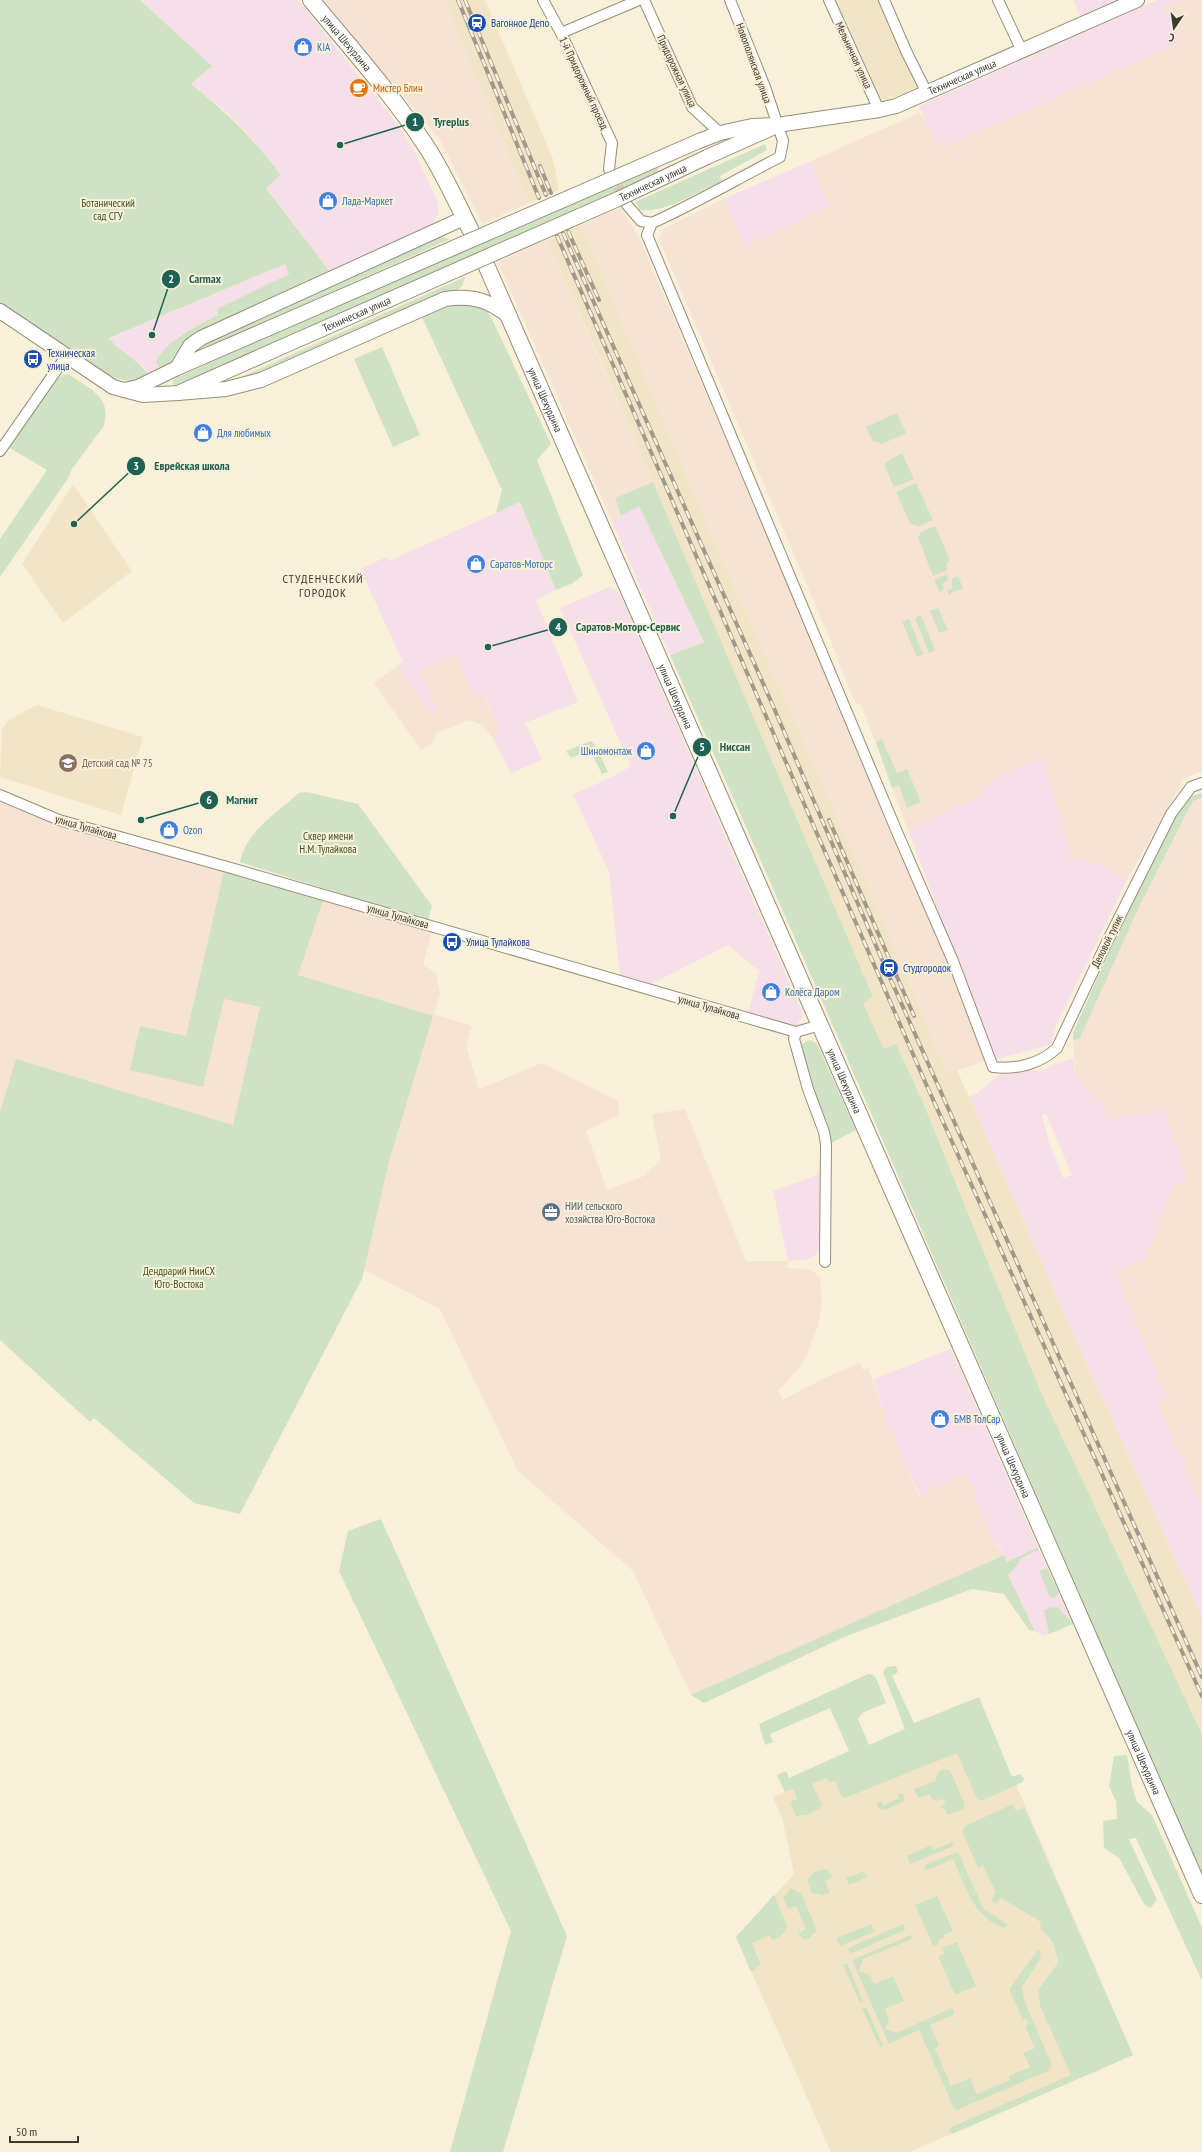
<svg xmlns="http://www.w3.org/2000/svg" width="1202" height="2152" font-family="'PT Sans Narrow',sans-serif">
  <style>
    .commercial { fill: #f7dfea; fill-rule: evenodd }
    .industrial { fill: #f6e3d3 }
    .built { fill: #f2e5c7 }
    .green { fill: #cfe3c4 }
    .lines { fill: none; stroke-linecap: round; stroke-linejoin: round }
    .minor-tunnel { stroke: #d4ccb7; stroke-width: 10; stroke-dasharray: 10 5; stroke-linecap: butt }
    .primary-tunnel { stroke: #d4ccb7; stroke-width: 16; stroke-dasharray: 16 8; stroke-linecap: butt }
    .minor-casing { stroke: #978e79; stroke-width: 12 }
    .secondary-casing { stroke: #978e79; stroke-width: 16 }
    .primary-casing { stroke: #978e79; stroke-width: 18 }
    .minor { stroke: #fff; stroke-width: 10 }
    .secondary { stroke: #fff; stroke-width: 14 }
    .primary { stroke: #fff; stroke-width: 16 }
    .rail-casing { stroke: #a19a8a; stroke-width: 4 }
    .rail { stroke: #f9f0d9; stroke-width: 2.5; stroke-dasharray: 8; stroke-linecap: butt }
    .secondary-bridge-casing { stroke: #978e79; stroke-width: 16; stroke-linecap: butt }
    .secondary-bridge { stroke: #fff; stroke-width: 14 }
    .labels { text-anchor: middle; stroke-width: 4; stroke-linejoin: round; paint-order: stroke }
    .transit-label { font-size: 11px; fill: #164399; stroke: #f9f0d9; text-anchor: start }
    .street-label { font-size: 11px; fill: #3e3a31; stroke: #f9f0d9 }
    .shop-label { font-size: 11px; fill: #366cbe; stroke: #f9f0d9; text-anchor: start }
    .food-label { font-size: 11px; fill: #c56008; stroke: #f9f0d9; text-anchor: start }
    .park-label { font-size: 11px; fill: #385526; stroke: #f9f0d9 }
    .education-label { font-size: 11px; fill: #785e54; stroke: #f9f0d9; text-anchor: start }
    .service-label { font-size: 11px; fill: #4e5e75; stroke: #f9f0d9; text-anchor: start }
    .neighbourhood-label { font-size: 12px; letter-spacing: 1px; fill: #3e3a31; stroke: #f9f0d9 }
    .leader { fill: none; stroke: #1f6253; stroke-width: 1.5 }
    .callout-dot { fill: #1f6253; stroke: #f9f0d9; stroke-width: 1.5 }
    .mark-label { font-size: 12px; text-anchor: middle; font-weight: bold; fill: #fff }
    .callout-label { font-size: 12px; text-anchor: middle; font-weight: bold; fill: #1f6253; stroke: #f9f0d9; stroke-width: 4; stroke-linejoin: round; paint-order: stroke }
  </style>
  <rect width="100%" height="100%" fill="#f9f0d9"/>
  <path class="commercial" d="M140,0h158l93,116 22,32 25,55 1,9 -8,16 -99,46 -66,-87 15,-12 -34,-42 -24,-24 -32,-25 21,-18z
    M1073,0h43l-1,2 -34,15z
    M1157,0h24l-15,7 14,36 -241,106 -20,-43z
    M811,161l19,45 -86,41 -21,-48z
    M285,264l4,10 -71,35v6l-38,20 -21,22 -3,5 5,10 -12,5 -5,-10 -22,-15 -14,-13z
    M520,502l36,88 -20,10 42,102 -53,21 17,37 -31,13 -19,-36 8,-6 -15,-36 -53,20 -35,-49 6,-4 -43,-93 26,-12 3,4z
    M639,506l65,136 -34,13 -58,-134z
    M609,587l9,5 6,11 177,407 2,6 -6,9 -5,1 -44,-13 11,-42 -31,-26 -79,40 -29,-9 -11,-104 -36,-78 37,-16 21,-12 -71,-158z
    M1043,758l29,100 28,6 28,14 -73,150 -3,16 -58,16 -85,-227 5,-2 -2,-3 66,-31 10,-13 34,-19z
    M1074,1058v9l39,51 51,-9 25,69 -15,7 -29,74 -30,12 53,129 -10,3 42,98 2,-1v118l-123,-271 -110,-250 7,-3 23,-19 33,-8 7,5 13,-7zM1046,1114l26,61 -9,3 -14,-36 -7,-27z
    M823,1173v67l-8,16 -11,4 -16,1 -15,-70z
    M951,1349l87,198 -31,15 -7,-15 -7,-7 -27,-65 -33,13 -13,9 -32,-72 -15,-46z
    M1039,1550l34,74 -29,12 -9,-5 -27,-56 8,-8 5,-9z"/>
  <path class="industrial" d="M323,0h121l85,203 -47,21 -42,-84z
    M1181,0h21v771l-18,7 -56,100 -28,-14 -28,-6 -29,-100 -21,7 -34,19 -10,13 -65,31 1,3 -5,2 -48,-129 -4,1 -5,-9 -23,-59 -170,-398 4,-10 60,-30 22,48 85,-41 -19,-45 108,-48 6,6 14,30 241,-106 -15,-37z
    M620,208l17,25 208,486 143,341 -41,14 -66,-159 -161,-360 -139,-330z
    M547,240l106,242 -38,16 6,18 -9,5 -114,-259z
    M456,656l18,43 10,-4 16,36 -8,6 -10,-12 -12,-5 -4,1 -29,12 -5,10 -11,7 -47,-67 23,-17 35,49 6,-2 -17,-42z
    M1202,798v702l-2,1 -42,-98 10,-3 -53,-129 30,-12 29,-74 15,-7 -25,-68 -51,8 -37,-43 -3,-34 7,-3 60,-133 53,-104z
    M0,801l71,27 163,44 198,59 -9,34 13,8 4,20 -6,21 38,12 -6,20 13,43 63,-26 76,38 1,14 -33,16 21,59 37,-14 17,-16 -9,-46 33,-5 61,152h42l-1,7 24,2 9,7 2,27 -4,22 -14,35 -18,22 -8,7 5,10 41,-22 36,-15 3,7 5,-2 20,57 31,72 14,-9 33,-13 27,65 11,15 -313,140 -58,-124 -115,-100 -78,-162 -80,-41 -119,-161 -27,68 -214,-38z"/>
  <path class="built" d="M444,0h41l68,159 6,31 -30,13z
    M830,0h51l40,87 -24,9 -20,5z
    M581,225l139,330 161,360 66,159 10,-4 122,277 123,271v116l-162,-344 -118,-290 -26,-56 -12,5 -21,-46 10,-6 -266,-622 -60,-135z
    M73,484l59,87 -69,52 -41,-59z
    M37,705l106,32 -22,78 -121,-38 2,-48 7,-9z
    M953,1741l59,34 121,280 -223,97h-79l-95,-215 58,-63 -11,-53 -10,-24 74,-32z"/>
  <path class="green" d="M0,0h140l72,66 -21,18c34,27 64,56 90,91l-15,13 66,86 -151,75 -13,19 -7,4 -5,-10c11,-23 41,-36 62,-47l-1,-6 72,-35 -4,-10 -176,74c11,15 32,22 40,39l-20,4 -15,-3 -114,-75z
    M765,144l2,6 -47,26 2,5c-22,10 -59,33 -82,29l-5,-8z
    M657,168l2,4 -23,12 -458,203 -6,-4 3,-5 458,-203z
    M440,236l10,3 -252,113 -1,-1 1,-4 8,-5z
    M465,277l-3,9 -3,3 -198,87 -31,6z
    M456,301l26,6 8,8 61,129 -14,16 46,115 -10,8 -17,7 -36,-88 -24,11 6,-23 -81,-175z
    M382,347l38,88 -27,12 -39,-88z
    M68,374c20,14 46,23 35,53l-31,42 -5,11 -67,97v-38l47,-69 -39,-23 49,-68 5,-4z
    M897,413l9,20 -24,11 -9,-3 -7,-14z
    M902,453l12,26 -20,8 -9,-20 1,-5z
    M653,482l220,515 -10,6 21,46 12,-5 26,56 118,290 162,344v140c-179,-406 -352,-814 -532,-1219l34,-13 -65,-136 -18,10 -6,-18z
    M916,483l17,37 -15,7 -8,-4 -14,-31z
    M935,526l15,34 -3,2v8l-14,6 -15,-38 3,-6z
    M947,574l1,6 -6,4 2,5 -4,4 -6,-13z
    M958,576l5,12 -15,7v-5l4,-2v-9z
    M938,608l10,22 -9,3 -9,-22z
    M921,615l14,35 -6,3 -14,-35z
    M909,619l14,35 -6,3 -15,-35z
    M882,739l15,34 10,-4 14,33 -14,6 -8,-23 -7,3 -16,-46z
    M591,741l5,5 12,26 -6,2 -12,-24 -19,8 -5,-7z
    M307,792l51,12 74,102 -4,15 -188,-59c6,-31 37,-49 59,-69z
    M1202,793v5l-9,3 -53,104 -60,133 -7,3v-8l38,-86 65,-131 16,-20z
    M224,871l100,27 -26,77 135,41 -44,145 -27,118 -122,235 -46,-11 -100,-85 -4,4 -90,-82v-228l16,-53 217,66 27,-118 -36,-8 -21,88 -73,-17 10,-44 46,10z
    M811,1040l6,4 39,86 -27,14 -28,-90v-10z
    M381,1519l186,417 -64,216h-53l61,-221 -172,-360 9,-40z
    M1038,1547l1,3 -18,8 -5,9 -8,8 27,56 -6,-1 -25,-36 -32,-5 -128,48 -140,66 -13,-8 313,-140 3,7z
    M1047,1568l12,25 -5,5 -4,-1 -10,-24 1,-3z
    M1052,1607l7,1 14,16 -24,10 -5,-24z
    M896,1666l2,6 -6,4 22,47 65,-26 33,80 8,-3 4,4 -1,4 -41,19 -5,-2 -20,-46 -112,45 -3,-1 -7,-16 -6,2 -3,-5 -14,6 10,21 -2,3 -13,7 -11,1 -6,-14 7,-3 -4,-10 -8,3 -8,-17 9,-4 3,7 60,-27 -19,-43 -60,26 3,8 -8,3 -6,-21 109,-50 5,1 3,3 10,25 -24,10 -4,6 11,26 36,-16 -22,-57 4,-5z
    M1127,1755l5,31 5,16 15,13 50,113v53l-66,-143 -7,1 28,61 -7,8 -6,-4 -25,-46 -15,-10 -1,-27 14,-2 -1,-18 -7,-15 5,-30z
    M944,1769l6,1 15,35 -2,4 -16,6 -2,-6 -5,-2 6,-4 -3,-4 -10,2 -3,-7 -12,4 -4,-9 21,-8 3,-9z
    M902,1793l3,5 -2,4 -18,8 -6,-1 -2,-6 4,-2 2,5 16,-8 -1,-4z
    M1021,1800l112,255 -181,79 -3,-6 122,-53 -31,-69 -2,-16 20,-27c-3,-18 -4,-22 -18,-35l1,-5 -3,-3 -37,-22 -5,6 -5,-3 5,-8 -13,-27 -5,2 -16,-37 3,-5 48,-22 3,7 8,-3z
    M952,1842l2,4 -44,18 -3,-8 24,-11 3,5z
    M958,1852l25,56 25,17 -5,3c-30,-12 -38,-42 -50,-69l-28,12 -1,-4 3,-3z
    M825,1869l4,2 4,7 -8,3 5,12 -7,2 -11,-2 -5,-13 7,-8z
    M864,1871l3,6 -18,8 -3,-7z
    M791,1888l10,5 15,35v4l-8,7h-5l-5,-6 8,-4 -10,-23 -8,3 -5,-11z
    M774,1895l13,30c-2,8 -7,13 -15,15l-2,-5 -18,8 9,22 -10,7 -15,-35z
    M937,1896l16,35 -9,4v3l-6,2 1,3 -6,3 -18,-41z
    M871,1924l3,8 -34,14 -4,-8z
    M903,1924l2,6 -55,24 -2,-6z
    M911,1935l1,4 -49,20 -4,12 11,4 4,9 19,-8 11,25 -19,8 4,10 -4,10 11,4 56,-25 3,6 -25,11 9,20 -4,3 16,38 19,-8 7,16 33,-14 -1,-4 21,-9 -7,-14 12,-5 -10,-22 3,-2 -2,-5 -3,1 -14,-31 30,-41 2,10 -19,29 2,13 27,63v3l-3,5 -91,39 -3,-2 -35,-78 -30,14 -37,-84z
    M957,1942l19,44 -21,9 -17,-39 6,-3 -2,-5z
    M847,1963l16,38 -3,2 -17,-38z
    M866,2007l17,38 -3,2 -18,-38z"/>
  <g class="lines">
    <path class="minor-tunnel" d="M611,173l15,28"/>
    <path class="primary-tunnel" d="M470,229l17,38"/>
    <defs>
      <path id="minor" d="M543,0l18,33 51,110 -3,26
        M644,0l48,107 28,26
        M730,0l35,87 18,54 -3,16c-43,22 -84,46 -128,66l-5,12 250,597 56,129 40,106c23,3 47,-3 64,-19l49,-104 65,-130 20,-27 11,-4
        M829,0l50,110
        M884,0l23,53 20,40
        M998,0l24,51
        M561,33l78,-33
        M627,205l14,16 11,2
        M0,451l67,-96
        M0,795l59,25 172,48 565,164 24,-7
        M796,1032l-2,7 14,50 16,43 2,12 -1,118"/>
      <g id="secondary">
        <path id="s1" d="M699,141l21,-8 32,-7 25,-1 102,-15 17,-4 241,-106"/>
        <path d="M707,157l65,-29"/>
        <path d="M0,311l113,76 30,8 35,-2 99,-44"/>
        <path d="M177,368l13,-22 11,-8 263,-120"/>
        <path d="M124,390l14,-3 39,-19 90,-39"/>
        <path d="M178,393l48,-4 35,-9 184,-81c28,-4 43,1 65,18"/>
      </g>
      <g id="primary">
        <path id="s2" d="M311,0c39,47 81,94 115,146 17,26 30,55 44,83"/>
        <path id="s3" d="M487,267l715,1628"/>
      </g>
    </defs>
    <use href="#minor" class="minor-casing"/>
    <use href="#secondary" class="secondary-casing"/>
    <use href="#primary" class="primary-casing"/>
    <use href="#minor" class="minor"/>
    <use href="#secondary" class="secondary"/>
    <use href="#primary" class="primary"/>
    <defs>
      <path id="rail" d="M458,0l81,198
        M465,0l81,195
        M540,166l11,27
        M568,231l31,69
        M563,233l207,466 116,270 316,708
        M557,236l369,848 276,612
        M829,820l85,196"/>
    </defs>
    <use href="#rail" class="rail-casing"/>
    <use href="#rail" class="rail"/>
    <defs>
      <g id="secondary-bridge">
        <path d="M267,329l432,-188"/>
        <path id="s4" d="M277,349l341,-150 89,-42"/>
      </g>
    </defs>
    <use href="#secondary-bridge" class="secondary-bridge-casing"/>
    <use href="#secondary-bridge" class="secondary-bridge"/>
  </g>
  <defs>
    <symbol id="station-disc" viewBox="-11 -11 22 22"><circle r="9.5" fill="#1a4fb4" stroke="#f9f0d9"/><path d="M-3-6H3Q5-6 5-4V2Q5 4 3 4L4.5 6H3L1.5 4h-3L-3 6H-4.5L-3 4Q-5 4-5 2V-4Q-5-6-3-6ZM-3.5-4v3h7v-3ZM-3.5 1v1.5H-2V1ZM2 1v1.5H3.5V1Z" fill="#fff"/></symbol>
    <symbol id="shop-disc" viewBox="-11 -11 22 22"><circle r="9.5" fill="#3f7fe0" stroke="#f9f0d9"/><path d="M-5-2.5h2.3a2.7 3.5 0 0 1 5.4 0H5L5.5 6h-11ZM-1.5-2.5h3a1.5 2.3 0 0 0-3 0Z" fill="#fff"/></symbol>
    <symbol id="cafe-disc" viewBox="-11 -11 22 22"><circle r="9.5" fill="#e8710a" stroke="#f9f0d9"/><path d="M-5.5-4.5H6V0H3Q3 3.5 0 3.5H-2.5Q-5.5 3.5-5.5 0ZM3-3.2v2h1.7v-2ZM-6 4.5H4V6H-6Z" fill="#fff"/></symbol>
    <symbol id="bus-disc" viewBox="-11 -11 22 22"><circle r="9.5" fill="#1a4fb4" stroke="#f9f0d9"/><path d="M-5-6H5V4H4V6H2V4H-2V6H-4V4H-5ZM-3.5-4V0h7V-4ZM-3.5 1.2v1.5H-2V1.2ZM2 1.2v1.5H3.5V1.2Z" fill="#fff"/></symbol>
    <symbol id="school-disc" viewBox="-11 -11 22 22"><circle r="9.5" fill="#8d6e63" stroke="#f9f0d9"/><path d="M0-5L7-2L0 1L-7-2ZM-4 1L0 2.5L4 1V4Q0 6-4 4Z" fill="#fff"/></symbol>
    <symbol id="office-disc" viewBox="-11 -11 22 22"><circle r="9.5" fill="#5c6f8a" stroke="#f9f0d9"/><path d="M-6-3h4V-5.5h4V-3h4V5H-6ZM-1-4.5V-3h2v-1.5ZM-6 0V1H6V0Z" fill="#fff"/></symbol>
  </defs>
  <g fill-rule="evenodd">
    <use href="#station-disc" x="466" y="12" width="22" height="22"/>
    <use href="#shop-disc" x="292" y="36" width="22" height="22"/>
    <use href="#cafe-disc" x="348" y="77" width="22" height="22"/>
    <use href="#shop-disc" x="317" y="190" width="22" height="22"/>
    <use href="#bus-disc" x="22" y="348" width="22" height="22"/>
    <use href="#shop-disc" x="192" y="422" width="22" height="22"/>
    <use href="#shop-disc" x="465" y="553" width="22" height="22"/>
    <use href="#shop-disc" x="635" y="740" width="22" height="22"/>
    <use href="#school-disc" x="57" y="752" width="22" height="22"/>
    <use href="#shop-disc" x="158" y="819" width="22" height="22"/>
    <use href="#bus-disc" x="441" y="931" width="22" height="22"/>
    <use href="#station-disc" x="878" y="957" width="22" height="22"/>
    <use href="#shop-disc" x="760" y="981" width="22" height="22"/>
    <use href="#office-disc" x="540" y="1201" width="22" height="22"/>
    <use href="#shop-disc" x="929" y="1408" width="22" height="22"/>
  </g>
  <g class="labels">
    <g class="transit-label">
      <text x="491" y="27">Вагонное Депо</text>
      <text x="47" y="357">Техническая<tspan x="47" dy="13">улица</tspan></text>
      <text x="466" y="946">Улица Тулайкова</text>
      <text x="903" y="972">Студгородок</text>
    </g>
    <g class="street-label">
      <text dy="4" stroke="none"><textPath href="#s2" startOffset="56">улица Шехурдина</textPath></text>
      <text transform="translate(854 55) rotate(65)" y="4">Мельничная улица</text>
      <text transform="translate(754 63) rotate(70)" y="4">Новополянская улица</text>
      <text transform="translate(677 71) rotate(65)" y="4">Придорожная улица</text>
      <text dy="4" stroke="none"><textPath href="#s1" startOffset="273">Техническая улица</textPath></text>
      <text transform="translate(584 83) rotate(65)" y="4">1-й Придорожный проезд</text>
      <text dy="4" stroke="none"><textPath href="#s4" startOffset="411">Техническая улица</textPath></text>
      <text dy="4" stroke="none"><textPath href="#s4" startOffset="87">Техническая улица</textPath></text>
      <text dy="4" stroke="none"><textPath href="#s3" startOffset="145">улица Шехурдина</textPath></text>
      <text dy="4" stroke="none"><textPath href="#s3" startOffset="469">улица Шехурдина</textPath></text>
      <text transform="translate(86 827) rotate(16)" y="4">улица Тулайкова</text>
      <text transform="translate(398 916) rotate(16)" y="4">улица Тулайкова</text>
      <text transform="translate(1107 941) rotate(-64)" y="4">Деловой тупик</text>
      <text transform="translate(709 1007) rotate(16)" y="4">улица Тулайкова</text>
      <text dy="4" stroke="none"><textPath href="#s3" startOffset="889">улица Шехурдина</textPath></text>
      <text dy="4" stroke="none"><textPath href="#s3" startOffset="1309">улица Шехурдина</textPath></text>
      <text dy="4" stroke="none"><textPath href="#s3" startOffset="1633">улица Шехурдина</textPath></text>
    </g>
    <g class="shop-label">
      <text x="317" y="51">KIA</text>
      <text x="342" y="205">Лада-Маркет</text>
      <text x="217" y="437">Для любимых</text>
      <text x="490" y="568">Саратов-Моторс</text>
      <text x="632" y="755" text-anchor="end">Шиномонтаж</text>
      <text x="183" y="834">Ozon</text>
      <text x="785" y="996">Колёса Даром</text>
      <text x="954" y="1423">БМВ ТолСар</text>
    </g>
    <g class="food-label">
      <text x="373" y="92">Мистер Блин</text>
    </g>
    <g class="park-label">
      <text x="108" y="207">Ботанический<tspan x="108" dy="13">сад СГУ</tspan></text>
      <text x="328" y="840">Сквер имени<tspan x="328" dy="13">Н.М. Тулайкова</tspan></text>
      <text x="179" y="1275">Дендрарий НииСХ<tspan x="179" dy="13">Юго-Востока</tspan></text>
    </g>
    <g class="education-label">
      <text x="82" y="767">Детский сад № 75</text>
    </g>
    <g class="service-label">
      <text x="565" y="1210">НИИ сельского<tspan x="565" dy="13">хозяйства Юго-Востока</tspan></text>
    </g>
    <g class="neighbourhood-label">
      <text x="323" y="583">СТУДЕНЧЕСКИЙ<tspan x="323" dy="14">ГОРОДОК</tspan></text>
    </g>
  </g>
  <path class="leader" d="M340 145L415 122M152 335L171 279M74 524L136 466M488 647L558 627M673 816L702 747M141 820L209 800"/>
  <g class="callout-dot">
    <circle cx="340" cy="145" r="4"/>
    <circle cx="152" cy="335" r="4"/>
    <circle cx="74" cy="524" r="4"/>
    <circle cx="488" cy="647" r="4"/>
    <circle cx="673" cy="816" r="4"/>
    <circle cx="141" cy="820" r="4"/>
    <circle cx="415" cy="122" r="10"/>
    <circle cx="171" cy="279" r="10"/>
    <circle cx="136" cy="466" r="10"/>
    <circle cx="558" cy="627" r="10"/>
    <circle cx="702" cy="747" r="10"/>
    <circle cx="209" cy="800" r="10"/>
  </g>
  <g class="mark-label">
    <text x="415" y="126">1</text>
    <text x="171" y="283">2</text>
    <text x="136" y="470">3</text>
    <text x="558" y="631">4</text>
    <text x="702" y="751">5</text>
    <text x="209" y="804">6</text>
  </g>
  <g class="callout-label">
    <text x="451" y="126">Tyreplus</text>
    <text x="205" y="283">Carmax</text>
    <text x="192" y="470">Еврейская школа</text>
    <text x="628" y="631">Саратов-Моторс-Сервис</text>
    <text x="735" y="751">Ниссан</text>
    <text x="242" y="804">Магнит</text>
  </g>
  <g transform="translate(1174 28) rotate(193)" stroke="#f9f0d9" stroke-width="3" paint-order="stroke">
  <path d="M0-3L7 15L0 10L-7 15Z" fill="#3e3a31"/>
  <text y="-6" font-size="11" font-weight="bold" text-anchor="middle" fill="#3e3a31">С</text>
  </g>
  <path d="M10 2136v6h68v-6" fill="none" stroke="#3e3a31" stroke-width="2"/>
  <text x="16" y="2136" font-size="12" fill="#3e3a31" stroke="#f9f0d9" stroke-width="3" paint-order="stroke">50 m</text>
</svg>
